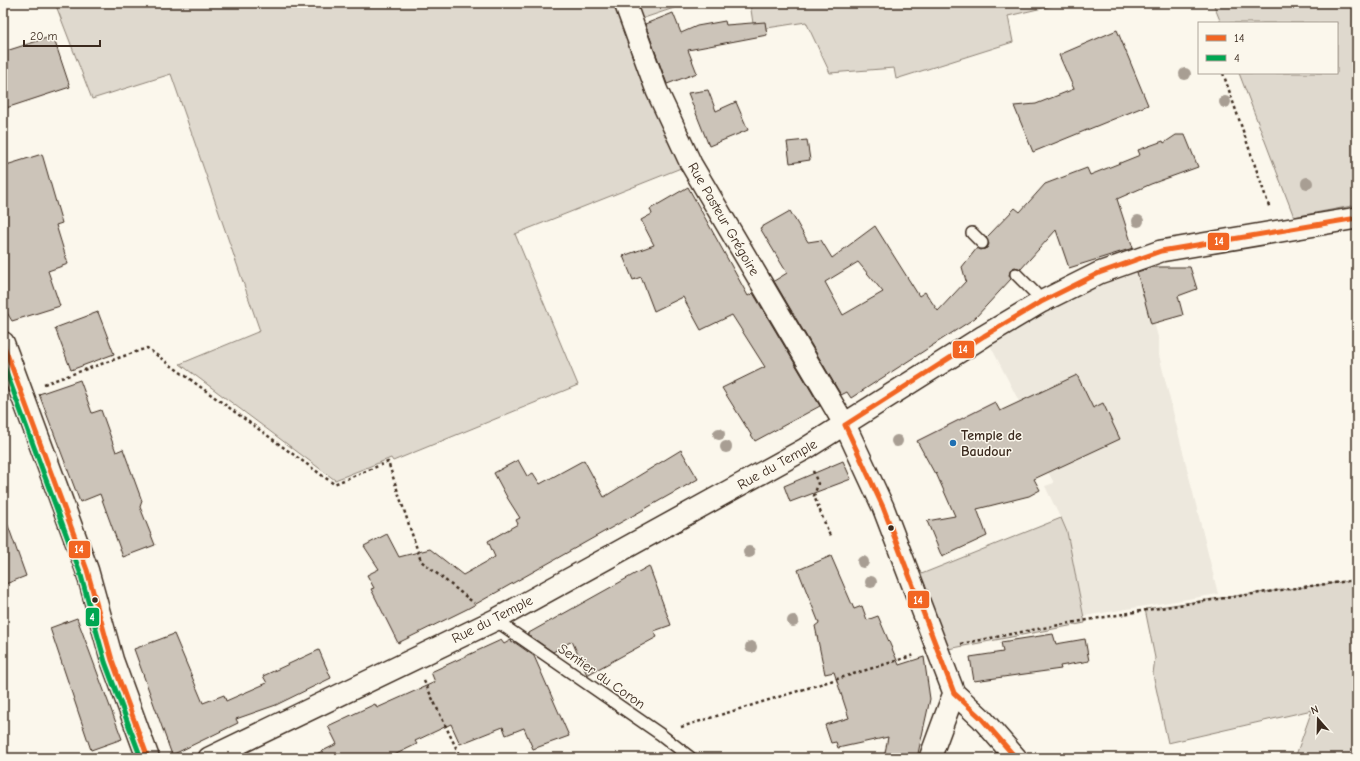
<svg xmlns="http://www.w3.org/2000/svg" width="1360" height="761" font-family="'Comic Neue',sans-serif">
  <style>
    .built { fill: #ede8dd }
    .green { fill: #dfd9ce; stroke: #8d8276 }
    .building { fill: #ccc4b9; stroke: #3b2a1e; fill-rule: evenodd }
    .lines { fill: none; stroke-linecap: round; stroke-linejoin: round }
    .lane-casing { stroke: #3b2a1e; stroke-width: 14 }
    .street-casing { stroke: #3b2a1e; stroke-width: 24 }
    .secondary-casing { stroke: #3b2a1e; stroke-width: 25 }
    .path { stroke: #3b2a1e; stroke-width: 2.5; stroke-dasharray: 3 3; stroke-linecap: butt }
    .lane { stroke: #fbf7ec; stroke-width: 11 }
    .street { stroke: #fbf7ec; stroke-width: 21 }
    .secondary { stroke: #fbf7ec; stroke-width: 22 }
    .bus-1-casing { stroke: #fbf7ec; stroke-width: 8 }
    .bus-2-casing { stroke: #fbf7ec; stroke-width: 8 }
    .bus-1 { stroke: #f26522; stroke-width: 5 }
    .bus-2 { stroke: #00a651; stroke-width: 5 }
    .tree { fill: #a89e93 }
    .poi-dot { fill: #1f6fb2; stroke: #fbf7ec; stroke-width: 1.5 }
    .bus-dot { fill: #3b2a1e; stroke: #fbf7ec; stroke-width: 1.5 }
    .labels { text-anchor: middle; stroke-width: 3; stroke-linejoin: round; paint-order: stroke }
    .street-label { font-size: 14px; fill: #3b2a1e; stroke: #fbf7ec }
    .poi-label { font-size: 14px; font-weight: bold; fill: #3b2a1e; stroke: #fbf7ec; text-anchor: start }
    .line-badge { stroke: #fbf7ec; stroke-width: 1.5 }
    .badge-label { font-size: 11px; text-anchor: middle; font-weight: bold; fill: #fff }
  </style>
  <rect width="100%" height="100%" fill="#fbf7ec"/>
  <filter id="ink" filterUnits="userSpaceOnUse"><feTurbulence type="fractalNoise" baseFrequency=".025" numOctaves="2"/><feDisplacementMap in="SourceGraphic" scale="8" xChannelSelector="R" yChannelSelector="G"/><feConvolveMatrix kernelMatrix="1 2 1 2 8 2 1 2 1" color-interpolation-filters="sRGB"/></filter>
  <g filter="url(#ink)">
    <path class="built" d="M1140,269l18,68 1,18 59,239 -134,22 -17,-84 -22,-46 9,-3 -7,-13 6,-3 -63,-122 77,-45z"/>
    <path class="green" d="M55,3h640l-15,3 -48,16 59,142 -176,70 63,151 -185,76 -2,-3 -56,22 -155,-116 80,-33 -89,-257 -79,25z
      M750,3h314l-56,13 5,26 -117,37 -2,-11 -64,5 -24,-51 -52,8z
      M1213,3h144v202l-63,12 -55,-144h98v-50h-116z
      M1061,518l6,14 18,91 -137,26 -29,-74z
      M1357,580v178h-62l17,-48 -144,33 -15,-69 2,-16 -10,-49 75,-11z"/>
    <path class="building" d="M673,13l8,20 16,-7 28,-5 1,4 39,-3 2,13 -79,15 9,23 -30,11 -22,-60z
      M1117,30l31,75 -115,47 -19,-46 22,-2 38,-15 -15,-34z
      M53,36l17,51 -67,22v-57z
      M708,90l8,21 20,-9 12,28 -39,16 -21,-53z
      M1176,135h9l13,32 -47,17 -34,15 16,49 -64,20 -13,-38 -35,39 -6,-2 -4,2 -2,6 2,4 -36,39 -124,80 -4,-6 -6,3 -67,-114 13,-8 -27,-45 30,-17 18,31 13,-2 11,18 43,-32 44,70 6,-4 13,19 28,-30 -4,-14 15,-19 4,2 6,-2 2,-4 -3,-6 2,-2 27,-28 5,4 25,-28 42,-16 3,7 50,-20 -2,-5 25,-9 1,2zM858,262l25,30 -40,23 -18,-33z
      M807,140l3,20 -20,3 -3,-21z
      M42,154l20,69 -6,2 12,39 -20,7 12,35 -48,15 -9,-15v-140z
      M688,187l60,109 5,-3 67,113 -65,35 -33,-53 43,-21 -33,-52 -31,15 -18,-33 -29,14 -13,-34 -8,3 -10,-24 31,-11 -13,-25 11,-6 -2,-5z
      M1153,267h37l7,22 -19,7 5,19 -32,9 -14,-52z
      M98,312l16,42 -43,16 -16,-42z
      M1077,375l16,33 10,-5 17,36 -86,40 6,11 -11,6 -52,13 10,27 -45,21 -15,-36 28,-5 -19,-43 -1,1 -18,-33 78,-39 5,9z
      M80,380l12,33 9,-3 15,42 7,-3 19,52 -2,6 15,38 -32,12 -23,-63 -20,8 -41,-108z
      M681,450l17,29 -231,130 -69,34 -27,-54 3,-1 -7,-13 12,-6 -15,-23 23,-12 12,23 31,-8 33,26 32,-18 -7,-16 30,-17 -2,-4 4,-2 -12,-19 -14,-26 24,-13 9,16 6,-3 7,11 44,-24 20,37z
      M843,461l8,18 -61,23 -6,-16z
      M6,520l20,56 -23,9v-64z
      M831,556l23,53 8,-3 5,14 11,-4 21,49 25,-8 6,42 -13,59h-33l4,-21 -50,11 -2,-6 -5,1 -6,-18 24,-7 -15,-46 -9,2 -10,-48 4,-3 -21,-53z
      M649,566l22,59 -17,6 3,6 -70,38 -15,-34 -19,11 -26,-18z
      M77,618l45,121 -31,11 -41,-122z
      M174,634l29,69 21,-8 2,6 41,-18 -4,-7 56,-26 12,28 -55,27 -40,14 2,4 -66,32 -38,-106z
      M1053,634l3,10 29,-5 4,22 -29,5 1,3 -87,12 -4,-24 33,-5 -2,-10z
      M501,640l3,4 7,-4 1,3 2,-1 20,14 35,80 -36,13 -9,-21 -18,7 -3,-8 -43,17 -9,-20 -36,17 2,3 -29,14h-80l29,-14 -9,-18 47,-22 2,4 58,-26 -4,-10z"/>
    <g class="lines">
      <defs>
        <path id="lane" d="M972,233l10,10
          M1016,274l19,19 6,9
          M495,620l165,114 31,24"/>
        <path id="street" d="M625,3l32,88 34,73 154,261 38,82 71,186 28,26 34,39
          M209,758l286,-138 310,-171 179,-113 57,-34 58,-29 62,-22 196,-33
          M930,758l24,-65"/>
        <path id="secondary" d="M3,343l84,227 25,90 36,98"/>
      </defs>
      <use href="#lane" class="lane-casing"/>
      <use href="#street" class="street-casing"/>
      <use href="#secondary" class="secondary-casing"/>
      <path class="path" d="M1223,73l47,136
        M44,384l103,-36 187,136 54,-22 33,99 53,42
        M813,471l5,13 -4,12 16,40
        M961,644c131,-27 263,-47 396,-64
        M424,681l37,77
        M681,727l234,-72"/>
      <use href="#lane" class="lane"/>
      <use href="#street" class="street"/>
      <use href="#secondary" class="secondary"/>
      <defs>
        <path id="bus-1" d="M3,343l84,227 25,90 36,98
          M845,425l139,-89 57,-34 58,-29 62,-22 196,-33
          M845,425l38,82 71,186 28,26 34,39"/>
        <path id="bus-2" d="M3,363l77,209 25,90 36,96"/>
      </defs>
      <use href="#bus-1" class="bus-1-casing"/>
      <use href="#bus-2" class="bus-2-casing"/>
      <use href="#bus-1" class="bus-1"/>
      <use href="#bus-2" class="bus-2"/>
    </g>
    <g class="tree">
      <circle cx="1185" cy="74" r="6"/>
      <circle cx="1225" cy="102" r="6"/>
      <circle cx="1307" cy="183" r="6"/>
      <circle cx="1138" cy="221" r="6"/>
      <circle cx="719" cy="434" r="6"/>
      <circle cx="897" cy="441" r="6"/>
      <circle cx="726" cy="447" r="6"/>
      <circle cx="749" cy="552" r="6"/>
      <circle cx="863" cy="562" r="6"/>
      <circle cx="871" cy="582" r="6"/>
      <circle cx="793" cy="621" r="6"/>
      <circle cx="751" cy="647" r="6"/>
    </g>
  </g>
  <circle class="poi-dot" cx="953" cy="443" r="4"/>
  <g class="bus-dot">
    <circle cx="891" cy="528" r="3.5"/>
    <circle cx="95" cy="600" r="3.5"/>
  </g>
  <g class="labels">
    <g class="street-label">
      <text transform="translate(724 219) rotate(60)" y="5">Rue Pasteur Grégoire</text>
      <text transform="translate(777 464) rotate(-29)" y="5">Rue du Temple</text>
      <text transform="translate(492 619) rotate(-27)" y="5">Rue du Temple</text>
      <text transform="translate(602 676) rotate(35)" y="5">Sentier du Coron</text>
    </g>
    <g class="poi-label">
      <text x="961" y="440">Temple de<tspan x="961" dy="16">Baudour</tspan></text>
    </g>
  </g>
  <g class="line-badge">
    <rect x="1207" y="232" width="23" height="19" rx="4" fill="#f26522"/>
    <rect x="952" y="340" width="23" height="19" rx="4" fill="#f26522"/>
    <rect x="68" y="540" width="23" height="19" rx="4" fill="#f26522"/>
    <rect x="907" y="590" width="23" height="19" rx="4" fill="#f26522"/>
    <rect x="85" y="607" width="15" height="20" rx="4" fill="#00a651"/>
  </g>
  <g class="badge-label">
    <text x="1219" y="245">14</text>
    <text x="963" y="353">14</text>
    <text x="79" y="553">14</text>
    <text x="918" y="604">14</text>
    <text x="92" y="621">4</text>
  </g>
  <rect width="1360" height="761" fill="none" stroke="#fbf7ec" stroke-width="16"/>
  <rect x="8" y="8" width="1344" height="745" fill="none" stroke="#3b2a1e" stroke-width="1.5" filter="url(#ink)"/>
  <rect x="1198" y="22" width="140" height="52" fill="#fbf7ec" stroke="#aea59a"/>
  <rect x="1206" y="35" width="20" height="6" fill="#f26522" stroke="#aea59a"/>
  <text x="1234" y="42" font-size="12" fill="#3b2a1e">14</text>
  <rect x="1206" y="55" width="20" height="6" fill="#00a651" stroke="#aea59a"/>
  <text x="1234" y="62" font-size="12" fill="#3b2a1e">4</text>
  <g transform="translate(1318 719) rotate(340)" stroke="#fbf7ec" stroke-width="3" paint-order="stroke">
  <path d="M0-3L7 15L0 10L-7 15Z" fill="#3b2a1e"/>
  <text y="-6" font-size="11" font-weight="bold" text-anchor="middle" fill="#3b2a1e">N</text>
  </g>
  <path d="M24 40v6h76v-6" fill="none" stroke="#3b2a1e" stroke-width="2"/>
  <text x="30" y="40" font-size="12" fill="#3b2a1e" stroke="#fbf7ec" stroke-width="3" paint-order="stroke">20 m</text>
</svg>
